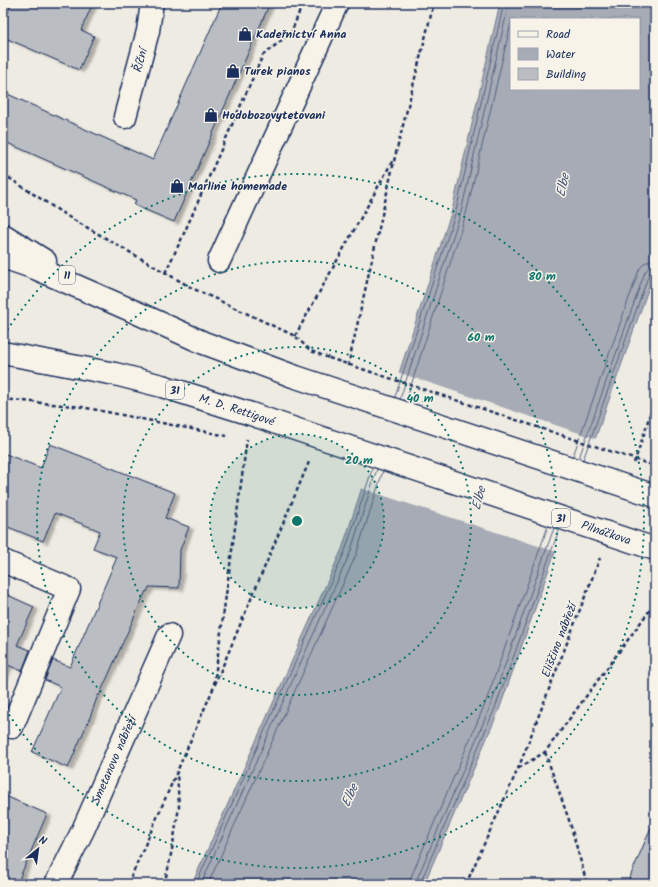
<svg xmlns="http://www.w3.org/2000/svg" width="658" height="887" font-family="Kalam,sans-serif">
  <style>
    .water { fill: #a6abb5; stroke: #6e7992; fill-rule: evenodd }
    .pier { fill: #eeebe2 }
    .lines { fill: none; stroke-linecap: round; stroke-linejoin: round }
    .shore { stroke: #536181; stroke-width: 1 }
    .building { fill: #babdc2; stroke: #1b2f5e; filter: url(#shadow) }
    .minor-casing { stroke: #1b2f5e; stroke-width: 25 }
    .major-casing { stroke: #1b2f5e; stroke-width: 25 }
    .path { stroke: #1b2f5e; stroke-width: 2.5; stroke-dasharray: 4 3; stroke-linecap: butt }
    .minor { stroke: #f7f3e8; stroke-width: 22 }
    .major { stroke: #f7f3e8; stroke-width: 22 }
    .major-bridge-casing { stroke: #1b2f5e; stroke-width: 25; stroke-linecap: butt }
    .path-bridge { stroke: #1b2f5e; stroke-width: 2.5; stroke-dasharray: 4 3; stroke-linecap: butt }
    .major-bridge { stroke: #f7f3e8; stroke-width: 22 }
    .ring { fill: none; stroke: #0f766e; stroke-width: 2; stroke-dasharray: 2 4 }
    .labels { text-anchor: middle; stroke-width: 3; stroke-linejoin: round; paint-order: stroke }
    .shield { fill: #f7f3e8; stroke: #5d6a87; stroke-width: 1 }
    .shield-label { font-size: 11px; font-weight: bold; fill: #1b2f5e }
    .poi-label { font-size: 12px; font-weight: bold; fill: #1b2f5e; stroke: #f7f3e8; text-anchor: start }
    .street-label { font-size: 12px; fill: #1b2f5e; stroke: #f7f3e8 }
    .water-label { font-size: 13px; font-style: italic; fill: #455478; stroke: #f7f3e8 }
    .centre { fill: #0f766e; stroke: #f7f3e8; stroke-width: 2 }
    .ring-label { font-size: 12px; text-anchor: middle; font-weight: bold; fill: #0f766e; stroke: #f7f3e8; stroke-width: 3; stroke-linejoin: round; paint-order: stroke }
  </style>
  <defs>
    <filter id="shadow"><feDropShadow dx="4.5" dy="2.5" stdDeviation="1" flood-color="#0004"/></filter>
  </defs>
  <rect width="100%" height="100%" fill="#eeebe2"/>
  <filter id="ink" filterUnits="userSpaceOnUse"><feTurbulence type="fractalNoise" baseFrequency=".025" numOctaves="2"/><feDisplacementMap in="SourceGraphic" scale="8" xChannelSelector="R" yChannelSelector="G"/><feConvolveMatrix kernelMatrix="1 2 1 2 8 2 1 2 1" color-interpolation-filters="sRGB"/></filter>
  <g filter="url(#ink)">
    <path class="water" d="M500,3h155v267l-156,440 -75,174h-232l150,-335 110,-339zM511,19h128v70h-128z"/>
    <path class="pier" d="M397,372l200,67 -40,113 -197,-64z"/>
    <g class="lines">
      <path class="shore" d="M395,397l61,-186 48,-208
        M400,399l61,-187 48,-209
        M406,401l60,-187 45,-191
        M573,456l66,-186c4,-7 9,-10 16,-10
        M579,458l66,-186 4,-5 6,-1
        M583,460l66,-186 3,-3h3
        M196,884l149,-333 28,-84
        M201,884l149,-331 27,-84
        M208,884l148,-329 27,-84
        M410,884l1,-7 74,-173 63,-178
        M416,884l1,-5 73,-172 64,-179
        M421,884v-3l74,-173 64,-178"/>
    </g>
    <path class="building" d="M12,3h81l-12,27 13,6 -15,34 -76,-33v-14z
      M222,3h48l-96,219 -40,-17 2,-5 -133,-59v-49l150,68z
      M50,444l125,49 -10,25 24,9 -9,23 -1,38 -30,-1 -2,5 -1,-1 -47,105 -1,-1 -8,22 -22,51 -36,-16 29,-65 -16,-7 8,-20 17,7 47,-110 -24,-9 7,-17 -45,-18 -12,28 -40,-16v-72l38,15z
      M3,593l31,14 -17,38 13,5 -8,21 -14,-6 -5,12z
      M3,795l44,19 -30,70h-14z
      M655,818v66h-28z"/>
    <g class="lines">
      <defs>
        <g id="minor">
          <path id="s1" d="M125,117l23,-86 4,-28"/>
          <path d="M219,261l118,-258"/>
          <path d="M3,561l66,28 -57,138"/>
          <path id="s2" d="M56,884l27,-54 86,-195"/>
        </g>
        <g id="major">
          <path d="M3,235l42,26"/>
          <path d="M3,257l32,11 98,43 71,32 89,33"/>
          <path id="s3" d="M3,353l112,21 47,12 89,28 26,9"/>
        </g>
      </defs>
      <use href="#minor" class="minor-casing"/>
      <use href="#major" class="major-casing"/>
      <path class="path" d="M3,174l64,42 125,72 103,48 16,15 18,7
        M165,273l16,-33 82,-185 28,-22 12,-30
        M295,336l98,-176
        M348,366l47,-209 39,-154
        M3,399l79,8 145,29
        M634,463l11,-32 10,-34
        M214,684l33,-245
        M545,752l25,71 17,61
        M519,768l26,-16 110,-149
        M128,884l85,-195 96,-227
        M164,884l4,-15 5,-25 6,-37 -2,-35
        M466,884l52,-115 82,-211"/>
      <use href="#minor" class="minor"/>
      <use href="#major" class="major"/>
      <defs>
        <g id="major-bridge">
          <path d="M293,376l362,120"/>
          <path id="s4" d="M277,423l378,126"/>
        </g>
      </defs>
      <use href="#major-bridge" class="major-bridge-casing"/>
      <path class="path-bridge" d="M329,358l326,108"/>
      <use href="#major-bridge" class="major-bridge"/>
    </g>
  </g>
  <circle cx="297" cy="521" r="87" fill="#0f766e" fill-opacity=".12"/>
  <g class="ring">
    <circle cx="297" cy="521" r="87"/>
    <circle cx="297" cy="521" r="174"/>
    <circle cx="297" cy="521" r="260"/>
    <path d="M4 335A347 347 0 1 1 4 707"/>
  </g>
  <defs>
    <symbol id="shop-bare" viewBox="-9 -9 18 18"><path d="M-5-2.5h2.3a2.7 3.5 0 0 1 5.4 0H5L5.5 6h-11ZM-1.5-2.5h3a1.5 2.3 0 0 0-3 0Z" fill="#1b2f5e" stroke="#f7f3e8" stroke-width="2.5" paint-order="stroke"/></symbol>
  </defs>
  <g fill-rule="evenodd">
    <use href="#shop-bare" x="235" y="24" width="20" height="20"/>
    <use href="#shop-bare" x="223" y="61" width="20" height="20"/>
    <use href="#shop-bare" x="201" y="105" width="20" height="20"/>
    <use href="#shop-bare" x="167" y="176" width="20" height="20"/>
  </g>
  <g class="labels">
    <g class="shield">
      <rect x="59" y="266" width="16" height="18" rx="3"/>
      <rect x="166" y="381" width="18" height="18" rx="3"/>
      <rect x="552" y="509" width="18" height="18" rx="3"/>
    </g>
    <g class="shield-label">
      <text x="67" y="279">11</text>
      <text x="175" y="394">31</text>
      <text x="561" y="522">31</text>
    </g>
    <g class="poi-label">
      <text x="256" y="38">Kadeřnictví Anna</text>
      <text x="244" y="75">Turek pianos</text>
      <text x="222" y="119">Hodobozovytetovani</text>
      <text x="188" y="190">Marline homemade</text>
    </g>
    <g class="street-label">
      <text dy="4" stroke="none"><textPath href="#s1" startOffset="59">Říční</textPath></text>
      <text dy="4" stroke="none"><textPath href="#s3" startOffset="241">M. D. Rettigové</textPath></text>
      <text dy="4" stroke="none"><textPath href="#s4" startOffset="347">Pilnáčkova</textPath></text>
      <text transform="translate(559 640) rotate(-69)" y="4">Eliščino nábřeží</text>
      <text dy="4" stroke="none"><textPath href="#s2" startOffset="137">Smetanovo nábřeží</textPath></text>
    </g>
    <g class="water-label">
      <text transform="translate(562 185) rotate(-78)" y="5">Elbe</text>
      <text transform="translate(478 498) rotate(-75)" y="5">Elbe</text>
      <text transform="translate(349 795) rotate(-66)" y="5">Elbe</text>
    </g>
  </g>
  <circle cx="297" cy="521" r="6" class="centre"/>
  <g class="ring-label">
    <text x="542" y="280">80 m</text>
    <text x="481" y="341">60 m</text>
    <text x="420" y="402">40 m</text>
    <text x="359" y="464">20 m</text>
  </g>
  <rect width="658" height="887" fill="none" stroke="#f7f3e8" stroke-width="16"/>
  <rect x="8" y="8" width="642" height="871" fill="none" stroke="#1b2f5e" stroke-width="1.5" filter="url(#ink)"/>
  <rect x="510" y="18" width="130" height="72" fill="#f7f3e8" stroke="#9fa5b1"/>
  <rect x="518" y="31" width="20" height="6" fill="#f7f3e8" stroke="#9fa5b1"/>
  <text x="546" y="38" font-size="12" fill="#1b2f5e">Road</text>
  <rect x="518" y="48" width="20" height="12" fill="#a6abb5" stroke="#9fa5b1"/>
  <text x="546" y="58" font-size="12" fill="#1b2f5e">Water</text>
  <rect x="518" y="68" width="20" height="12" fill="#babdc2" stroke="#9fa5b1"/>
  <text x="546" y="78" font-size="12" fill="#1b2f5e">Building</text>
  <g transform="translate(38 849) rotate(29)" stroke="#f7f3e8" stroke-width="3" paint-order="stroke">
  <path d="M0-3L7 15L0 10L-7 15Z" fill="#1b2f5e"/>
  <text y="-6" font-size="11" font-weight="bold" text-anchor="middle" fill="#1b2f5e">N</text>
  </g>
</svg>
